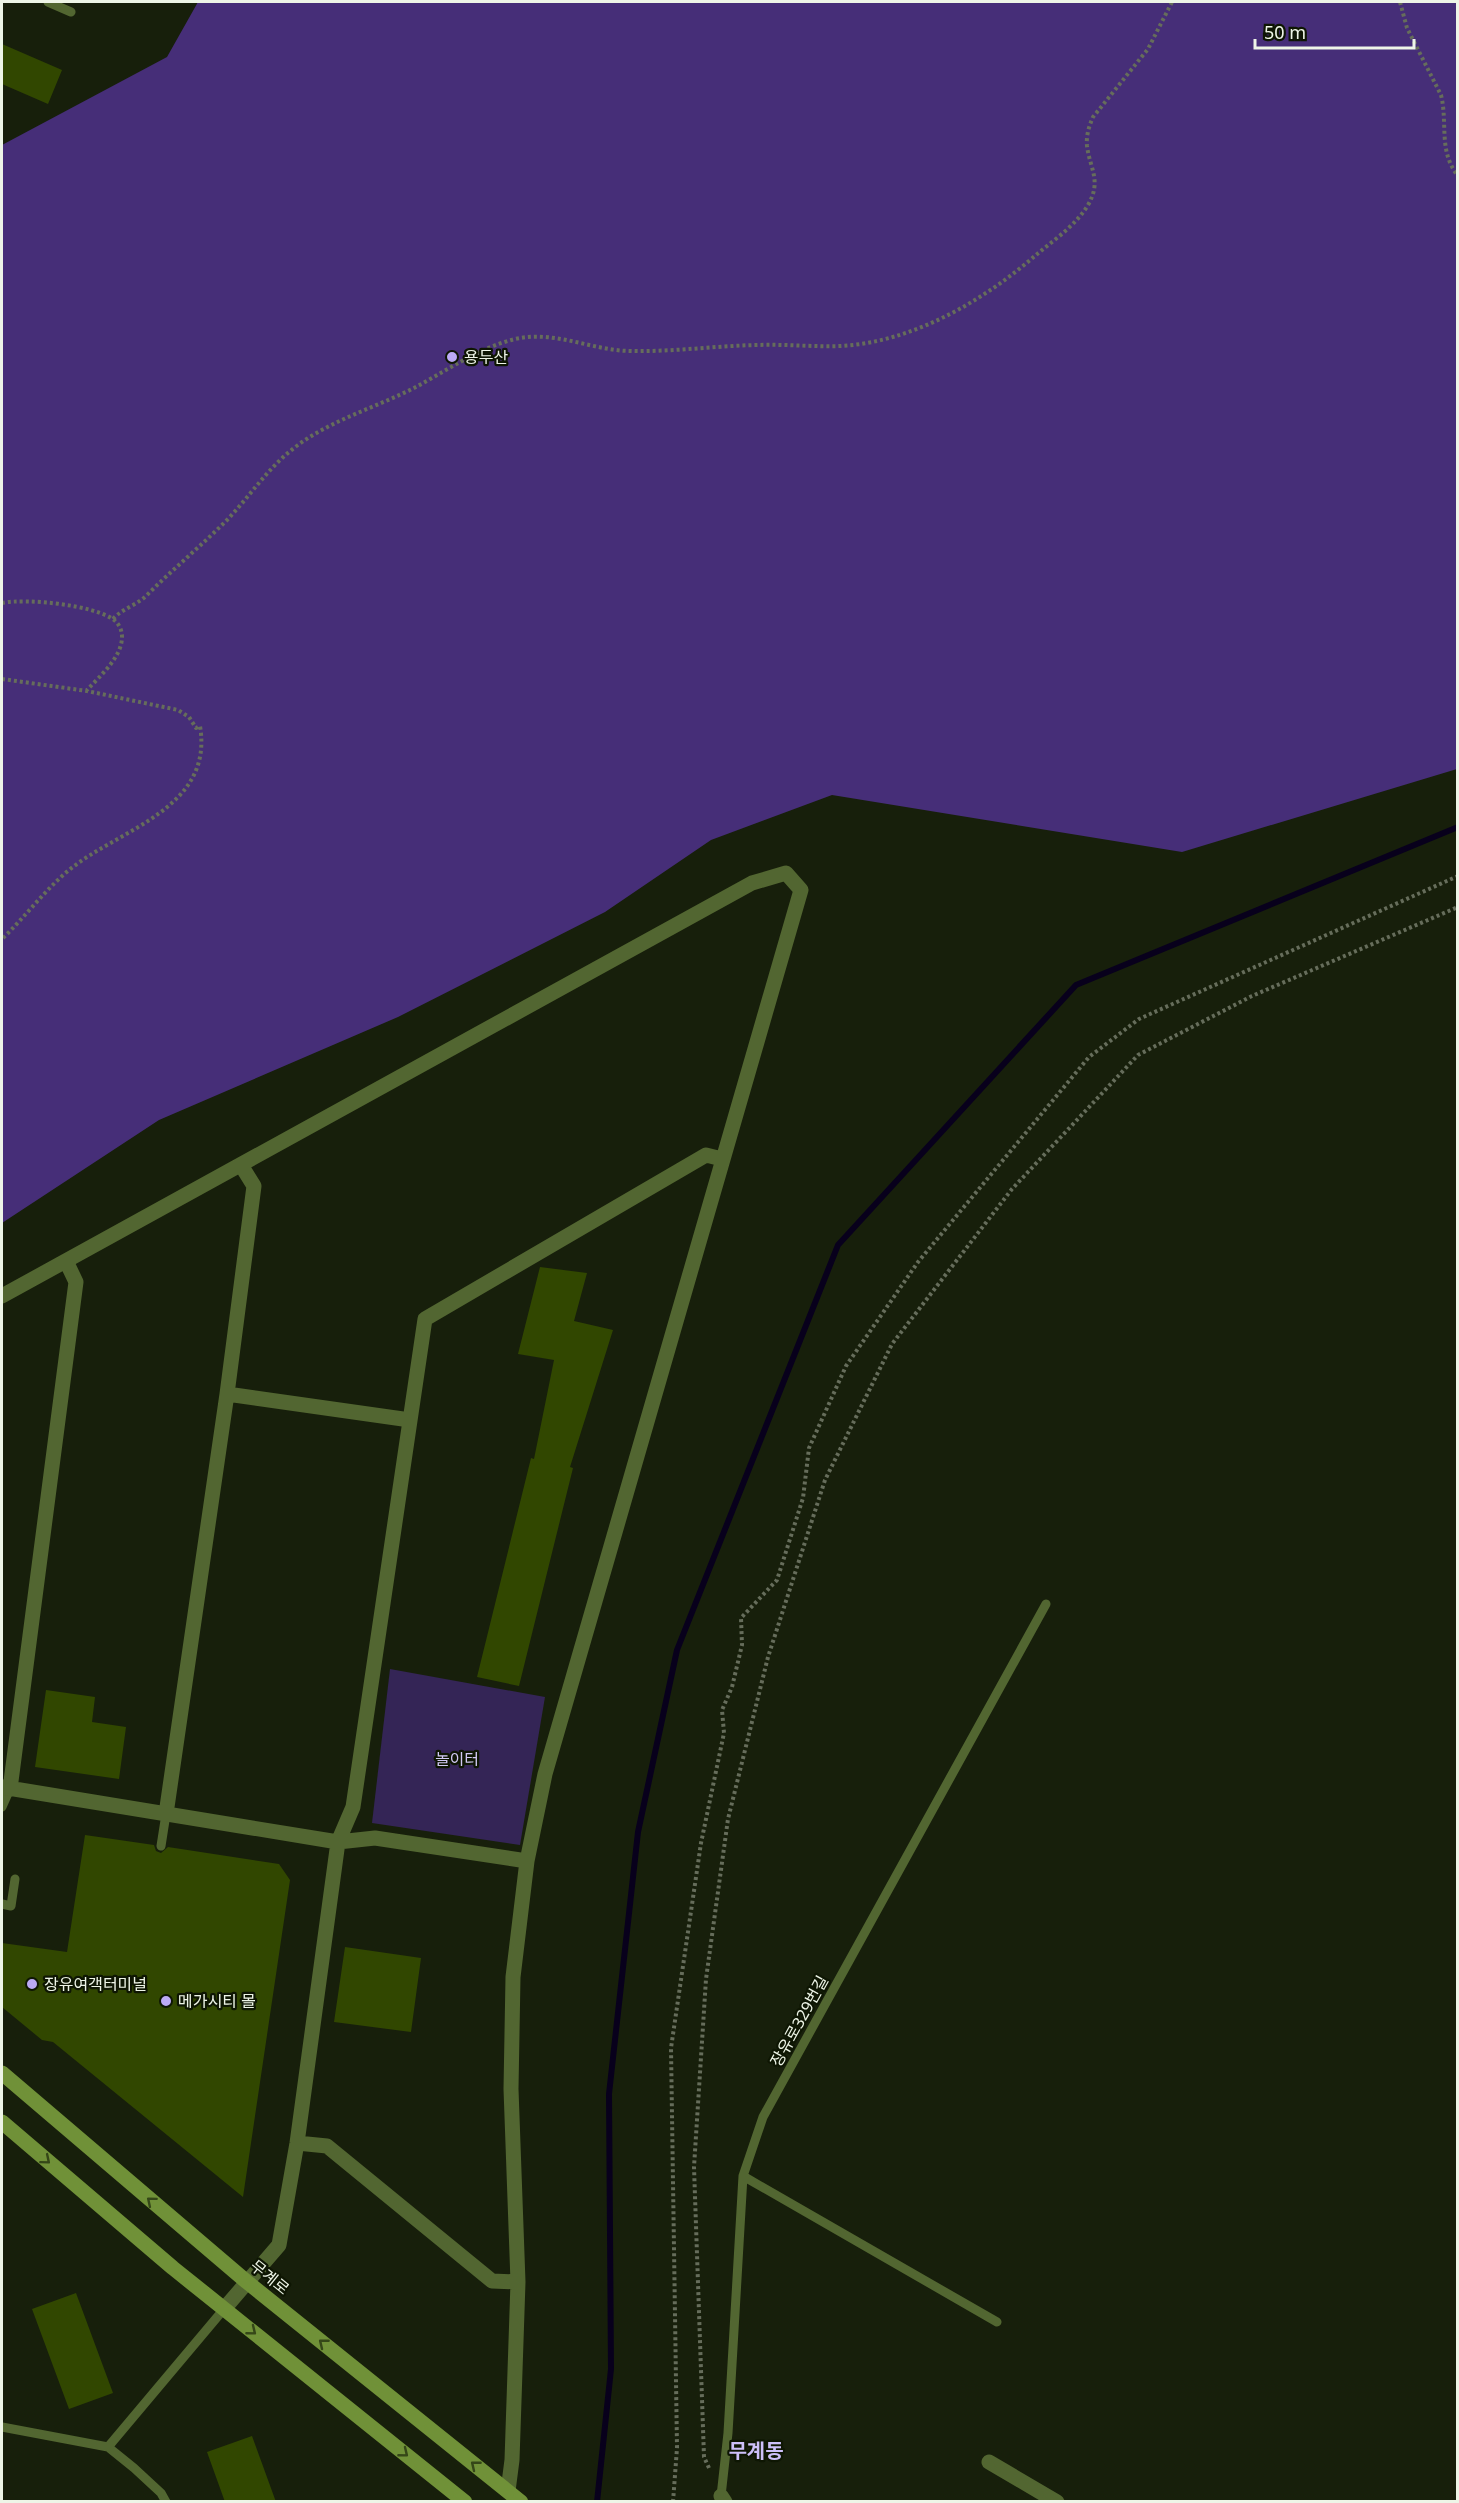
<svg xmlns="http://www.w3.org/2000/svg" width="1459" height="2503" font-family="'Noto Sans','Noto Sans KR',sans-serif">
  <style>
    .green { fill: #342556 }
    .forest { fill: #462e78 }
    .lines { fill: none; stroke-linecap: round; stroke-linejoin: round }
    .stream { stroke: #08001c; stroke-width: 6 }
    .building { fill: #314700 }
    .path { stroke: #666d5b; stroke-width: 4; stroke-dasharray: 3 3; stroke-linecap: butt }
    .service { stroke: #526631; stroke-width: 9 }
    .minor { stroke: #526631; stroke-width: 15 }
    .secondary { stroke: #709138; stroke-width: 15 }
    .oneway { stroke: #354718 }
    .poi-dot { fill: #bcaaf5; stroke: #0e1603; stroke-width: 2 }
    .labels { text-anchor: middle; stroke-width: 4.5; stroke-linejoin: round; paint-order: stroke }
    .poi-label { font-size: 16px; fill: #eef5e7; stroke: #0e1603; text-anchor: start }
    .park-label { font-size: 16px; fill: #d2c9f4; stroke: #0e1603 }
    .street-label { font-size: 16px; fill: #eef5e7; stroke: #0e1603 }
    .quarter-label { font-size: 20px; font-weight: bold; fill: #cdc0f9; stroke: #0e1603 }
  </style>
  <rect width="100%" height="100%" fill="#171f0b"/>
  <path class="green" d="M390,1669l155,28 -25,148 -148,-22z"/>
  <path class="forest" d="M198,2h1259v767l-275,83 -350,-57 -121,45 -106,72 -207,105 -239,103 -157,103v-1078l165,-88z"/>
  <g class="lines">
    <path class="stream" d="M597,2502l14,-133 -2,-275 29,-262 39,-182 161,-405 238,-260 382,-158"/>
  </g>
  <path class="building" d="M2,44l60,26 -14,34 -46,-20z
    M540,1267l47,6 -13,48 39,9 -43,137 3,1 -54,218 -42,-9 54,-219 3,1 20,-99 -36,-6z
    M46,1690l49,7 -3,25 34,5 -7,52 -84,-12z
    M85,1835l69,10 2,6 5,2 7,-6 111,17 11,16 -47,317 -190,-155 -11,-2 -40,-33v-64l65,9z
    M345,1947l76,11 -10,74 -77,-10z
    M76,2293l37,100 -44,16 -37,-100z
    M252,2436l24,66h-51l-18,-50z"/>
  <g class="lines">
    <path class="path" d="M1400,2l7,26 34,67c7,28 -3,56 17,81
      M2,603c24,-5 93,2 112,17 5,4 8,10 8,17 0,20 -22,39 -35,53
      M113,619c10,-11 24,-14 34,-24 26,-26 54,-49 80,-75 24,-25 42,-54 71,-75 34,-25 76,-37 114,-56 33,-17 66,-41 103,-50 39,-9 76,11 114,12 43,1 85,-5 127,-6 29,-1 57,2 85,1 72,-4 142,-45 195,-91 18,-15 40,-30 52,-50 14,-24 2,-36 -1,-59 -1,-10 2,-20 6,-29l55,-68 24,-47
      M2,679l85,12 91,19 11,7 7,11 4,-2c14,83 -81,103 -131,144 -25,21 -44,47 -67,69
      M709,2468l-5,-11 -10,-290 12,-188 22,-160 40,-162 57,-177 67,-136 120,-155 126,-134 114,-59 206,-89
      M673,2502l4,-54 -6,-400 30,-205 23,-110 -2,-23 10,-23 10,-42 -1,-27 36,-38 26,-82 6,-50 37,-82 72,-104 171,-205 50,-38 319,-143"/>
    <path class="service" d="M48,2l23,10
      M2,1807l8,-18
      M161,1846l5,-32
      M2,1904l9,2 4,-27
      M743,2176l254,146
      M2,2427l106,20 26,21 27,25 5,9
      M108,2447l116,-138
      M721,2496l7,-63 15,-257 20,-59 283,-513"/>
    <path class="minor" d="M2,1296l750,-413 34,-10 15,17 -256,884 -18,87 -14,116 -2,112 7,193 -6,178 -4,31
      M227,1394l183,26
      M2,1787l336,55 37,-4 152,23
      M10,1789l66,-507 -10,-21
      M166,1814l61,-420 27,-208 -13,-21
      M297,2143l30,3 165,135 26,1
      M224,2309l55,-64 18,-102 41,-301 15,-35 72,-488 281,-164 16,4
      M989,2462l68,40
      M721,2496l4,6"/>
    <path class="secondary" d="M2,2073l245,209 274,220
      M2,2122l171,146 292,234"/>
  </g>
  <defs><path id="oneway-chevron" d="M-2-3.5L2.5 0L-2 3.5" fill="none" stroke-width="1.6" stroke-linecap="round" stroke-linejoin="round" transform="scale(1.5)"/></defs>
  <g class="oneway">
    <use href="#oneway-chevron" transform="translate(46 2160) rotate(40)"/>
    <use href="#oneway-chevron" transform="translate(151 2201) rotate(-140)"/>
    <use href="#oneway-chevron" transform="translate(252 2331) rotate(39)"/>
    <use href="#oneway-chevron" transform="translate(323 2343) rotate(-141)"/>
    <use href="#oneway-chevron" transform="translate(404 2453) rotate(39)"/>
    <use href="#oneway-chevron" transform="translate(475 2465) rotate(-141)"/>
  </g>
  <g class="poi-dot">
    <circle cx="452" cy="357" r="6"/>
    <circle cx="32" cy="1984" r="6"/>
    <circle cx="166" cy="2001" r="6"/>
  </g>
  <g class="labels">
    <g class="poi-label">
      <text x="464" y="363">용두산</text>
      <text x="44" y="1990">장유여객터미널</text>
      <text x="178" y="2007">메가시티 몰</text>
    </g>
    <g class="park-label">
      <text x="457" y="1765">놀이터</text>
    </g>
    <g class="street-label">
      <text transform="translate(799 2021) rotate(-61)" y="6">장유로329번길</text>
      <text transform="translate(270 2277) rotate(39)" y="6">무계로</text>
    </g>
    <g class="quarter-label">
      <text x="756" y="2458">무계동</text>
    </g>
  </g>
  <rect width="1459" height="2503" fill="none" stroke="#eef5e7" stroke-width="6"/>
  <path d="M1255 39v9h159v-9" fill="none" stroke="#eef5e7" stroke-width="3"/>
  <text x="1264" y="39" font-size="18" fill="#eef5e7" stroke="#0e1603" stroke-width="4.5" paint-order="stroke">50 m</text>
</svg>
